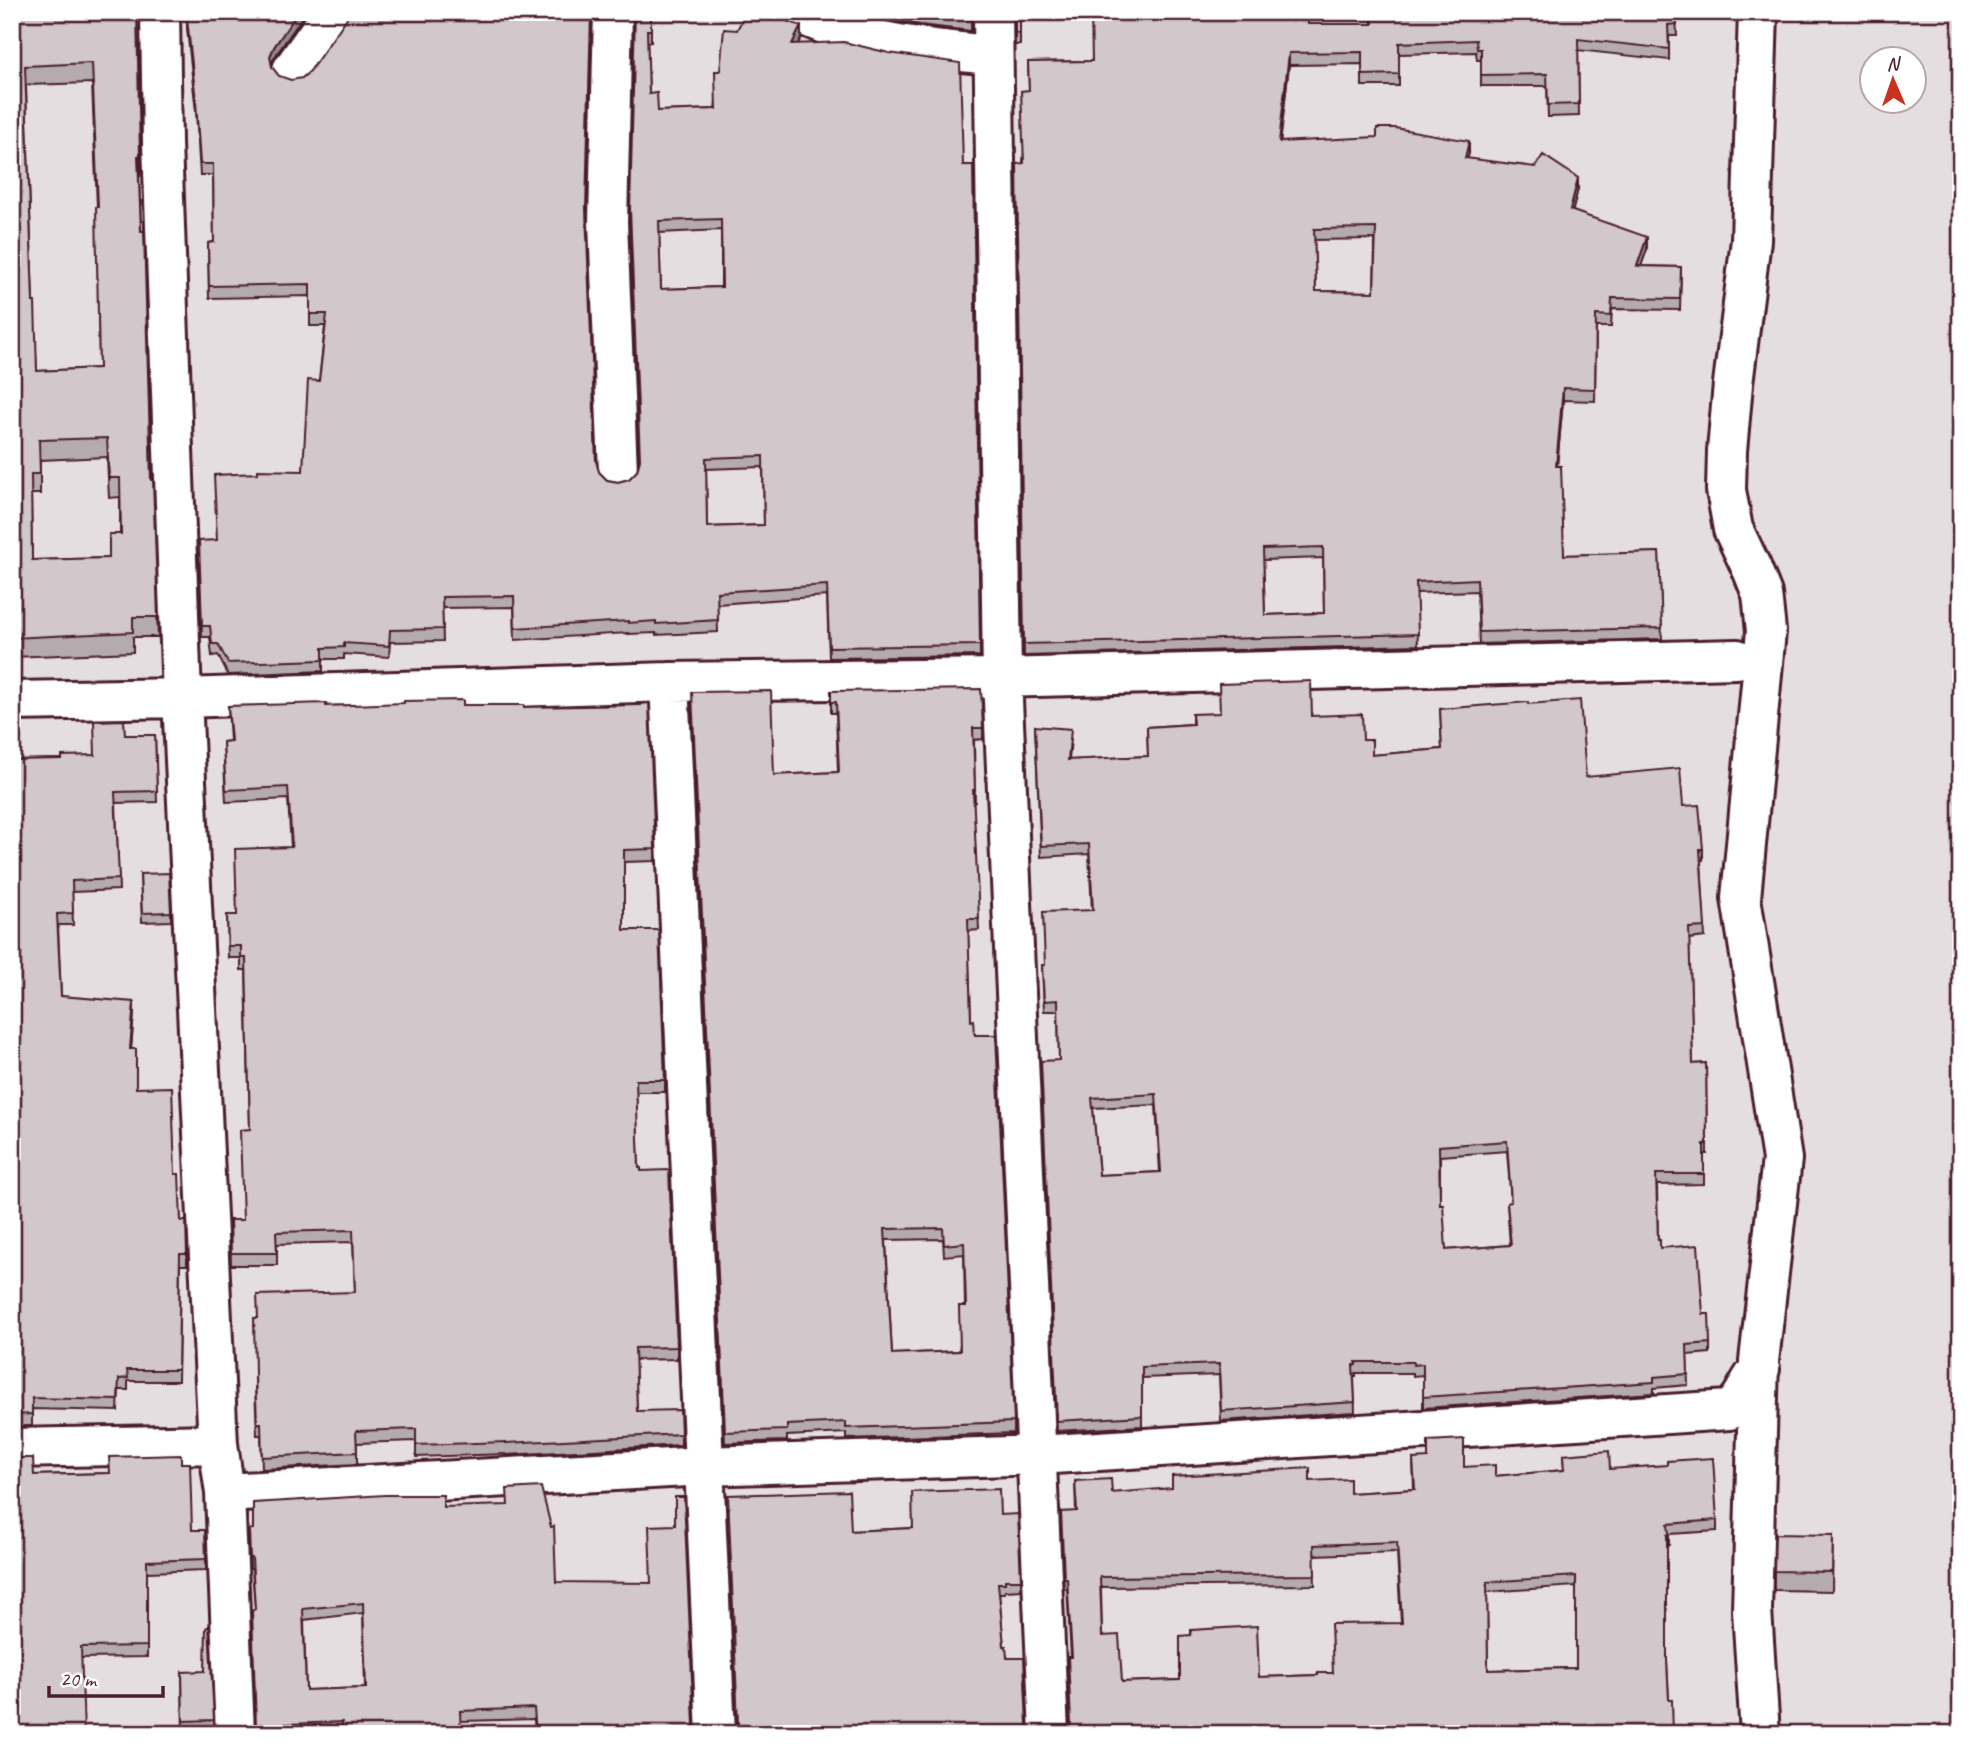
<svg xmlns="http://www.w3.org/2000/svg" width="1973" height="1746" font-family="Caveat,sans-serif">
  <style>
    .green { fill: #e5dee0; stroke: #987e86; stroke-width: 2; fill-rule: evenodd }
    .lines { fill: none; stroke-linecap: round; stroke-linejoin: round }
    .minor-casing { stroke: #4a1f2b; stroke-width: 44 }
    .minor { stroke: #fff; stroke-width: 38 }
    .wall { fill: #b5abaf; stroke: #4a1f2b; stroke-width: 2; fill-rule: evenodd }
    .shaded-wall { fill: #938b8e; stroke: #4a1f2b; stroke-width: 2 }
    .building { fill: #d2c7cb; stroke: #4a1f2b; stroke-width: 2; fill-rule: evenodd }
  </style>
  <rect width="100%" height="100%" fill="#fff"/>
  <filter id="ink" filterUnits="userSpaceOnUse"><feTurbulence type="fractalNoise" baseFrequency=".0143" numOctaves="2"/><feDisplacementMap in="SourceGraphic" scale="14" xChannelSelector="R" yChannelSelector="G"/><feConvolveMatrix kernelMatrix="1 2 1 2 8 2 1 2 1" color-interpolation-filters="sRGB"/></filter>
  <g filter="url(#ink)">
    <path class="green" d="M12,12h1949v1722h-1949zM1871,60h42v42h-42z"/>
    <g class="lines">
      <defs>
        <path id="minor" d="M160,12l2,131 20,555 36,746 7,49 10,241
          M613,12l-5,210 10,250
          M796,12c65,31 127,37 197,43
          M993,12l9,666 47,1056
          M1758,12l-7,228 -18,144 -6,67 -1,39 7,39 19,40 10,25 4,37 -25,267 41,261 -23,202 -7,249 8,124
          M292,70l41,-58
          M669,682l47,1052
          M12,701l170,-3 487,-16 333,-4 735,-19
          M12,1448l206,-4
          M225,1493l480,-27 333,-11 691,-45c17,-10 17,-28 31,-41"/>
      </defs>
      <use href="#minor" class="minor-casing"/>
      <use href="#minor" class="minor"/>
    </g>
    <path class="wall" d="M12,12h125l3,144v20h-1l19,461h-25v15l-121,5zM92,83l5,124 2,161 -62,3 -4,-69 -7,-217zM107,457l2,41 11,-1v37h-11v24l-77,2 -1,-66h9v-34z
      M635,12h16v30h-4l2,52 9,17 57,-2 5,-38 17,-41 42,-16 22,24 -4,6 166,121h10l7,491 -151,2 -2,-62 -110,8 1,28 -62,3v-2l-28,1v-1l-113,7 -1,-33 -72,1 1,33 -53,1 -1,15 -45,-3v5h-21v12l-95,4 -10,-20 -6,1 -2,-19h-8l-3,-85 17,-12 87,-69 16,-90 6,-55h-15v-30l-101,2 -1,-55 6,-1 -1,-67h-13l-4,-63 -9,-83v-11l12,-1 75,41 -2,6v3l7,9 307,138 10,247 3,11 8,8 11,2 11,-3 8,-8 2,-10zM721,230v57l-60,2 -2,-56zM763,467l1,58 -57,2 -1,-58z
      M878,12h93v19l-51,-6 -42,-8z
      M1015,12h5v33h-5z
      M1371,12h305l1,24h-8v24l-91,-10 1,66 -31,1 -1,-31h-66v-26h-4l-1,-8 -77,2v32h-37v-22l-73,1 -9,77 189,11 -2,6 111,30 -6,22 75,38 -6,17 40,1 -1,43 -68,-1 -1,18h-15l-1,74 -32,-1 -6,66 7,89 95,-3 3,87 -183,5 -2,-53 -61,2 2,52 -394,11 -7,-481 6,-12 6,-73 -1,-28 63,-1 217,-37h64zM1375,239l-1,53 -58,-1 -2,-51zM1323,558l1,55 -59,2 -2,-55z
      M831,691l152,37v11l-9,1 1,62h-2l6,128 -11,1 3,90 4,14 39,387v11l-168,6v-6l-59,3v5l-62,2 -33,-739 82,71 64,-3 -2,-59h-5zM943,1239l1,17 20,-2 1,52 -6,45 -67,3 -6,-114z
      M1528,704l58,73 97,29 20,43v11h-2l4,77 -16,2 4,125 13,-1 1,91h-3v30l-47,1 1,55 2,8 43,66 7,29v10l-23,2 1,30 -34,3v5l-231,15v-33l-10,1v-3h-57v3h-2l1,36 -134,9 -2,-46 -77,3v48l-85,5 -16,-360 18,-11 -1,-49h-14l-2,-46h3l47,-55 -3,-56 -48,3 -6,-131 36,13 -2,21 79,-4 -1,-29 45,-3v-10l120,2 51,24 9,15 70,-6 -2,-40zM1156,1105l4,67 -61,3 -6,-67zM1507,1151l4,51 -4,1 3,42 -64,5 -6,-46v-48z
      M463,705l61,2 131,142v12l-31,1v68l41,150v12h-29l3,76 38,179v12l-42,1 2,51 44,23v11l-175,10v-1l-90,3v-16l-59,2v21l-95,5 -1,-34h-4l-2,-48 2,-69 98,-26 -2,-50 -76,2v21h-46l-1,-45h13l7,-91 -4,-159h-5v-12h-13l-1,-43h10l54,-68 -3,-48 -62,3 -3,-60 7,-1 -2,-35z
      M125,735h30l2,67 -41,1 3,87 -47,2 1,33h-15l3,71 73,17 -3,36 5,39 39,86 6,47 6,33v11h-7l-2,116h-50v9h-9l-1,21 -86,-2v17h-20v-666l50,-1 32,-4z
      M140,874l31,38v9l-29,1z
      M1563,1455l47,14 107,51v11l-48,3v11l-2,1v115l2,39 -599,24 1,-67 -4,-69 -3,1 -3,-67 15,-11 -1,-30 37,12 198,-12 40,12 64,-4 -1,-30 51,8 31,9 69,-6zM1397,1552l4,71 -69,50 -14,2 -196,7 -20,-46 -1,-49 214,-2 -1,-30zM1576,1586v82l-88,2 -1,-78z
      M181,1463l11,67 14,29v11l-59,2v85l-66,1 -47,-183 75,-2z
      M443,1507l113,75 138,143 3,9h-162l-1,-15 -73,2 -119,11 -86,2 -4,-113 3,-12 -3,-40h-2l-1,-29zM363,1613l2,75 -59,2 -2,-70z
      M1000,1515l21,65v10l-16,1v2h-6l5,53 23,79 -176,-194 62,-3z
      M1833,1535l-1,56 -58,-1v-19z
      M182,1672l32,48v14h-31z"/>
    <path class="shaded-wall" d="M298,12h8l-32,46 -4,9v-11l4,-9z
      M801,26v12l-9,17v-11z
      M1289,53v12l-10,89v-12z
      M1469,141v12l-4,17v-12z
      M1578,178v11l-8,33v-12z
      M1647,237v12l-10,29v-12z
      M1563,388v12l-7,77v-11z
      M134,1002v11l-4,47v-11z"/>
    <path class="building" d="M12,12h125l3,144h-2l3,75h3l7,249h2l5,137h-25v15l-121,6zM92,63l6,144h-2l3,161 -62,3 -2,-69h-2l-8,-236zM107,438l2,40h11l1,56h-12v24l-77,2 -1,-86h9l-1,-34z
      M200,12h98l-24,35 -4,9 2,11 7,9 12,4 11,-2 8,-7 41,-59h240l-5,198 10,251 3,11 8,8 11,2 11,-3 8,-8 3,-11 -10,-250 5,-198h16v18h-4l2,64 8,-1 1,18 58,-2 -1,-38h5l4,-42 13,1 9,-18h32l1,2 8,7 14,5 -9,18 52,-2 45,11 71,10 3,102h10l7,480 -151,2 -2,-62 -110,7 1,28 -62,4v-3l-28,2v-2l-113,7 -1,-32 -72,1 1,32 -53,1 -1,16 -45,-3v4l-21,1v12l-95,3 -10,-19h-6l-2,-18h-8l-3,-85 18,-1 -3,-65 44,-2v-3l45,1 5,-91 11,1 8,-67h-17v-30l-101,2 -1,-43 6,-1 -1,-78h-13l-4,-63 -9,-83 13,-1zM721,219l1,68 -61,2 -2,-68zM763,456l1,69 -57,2 -1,-69z
      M911,12h60v8l-51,-6z
      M1015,12h5v22l-5,-1z
      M1091,12h217v12h65l-1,-12h304l1,12 -9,1 1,24 -91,-10 1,65 -31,1 -1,-31 -66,1v-26h-4l-1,-9 -77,3v31l-37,1v-23l-73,1 -10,89 98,-5v-9h18l74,13 -4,17 70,9 8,-12 35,23 -8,32 77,27 -10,29 44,1 -1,32 -68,-1 -1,18 -15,-1 -1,74 -32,-1 -7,78h5l3,89 95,-3 3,76 -183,4 -2,-53 -61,3 2,52 -394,10 -7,-480 7,-1 -3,-72 8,-1 -1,-28 64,-1zM1376,228l-2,64 -58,-1 -2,-62zM1323,547l1,66 -59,2 -2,-66z
      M1311,681l1,35 50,-2 1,26h9v15l70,-6 -2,-40 88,-7v2l52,-4 6,77 94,-9 3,38 16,-1 4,44h-3l5,78 -16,1 4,136 13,-1 1,81h-3v30h-48l2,66h2v8l38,-3 5,69h6l1,29 -23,2 1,29 -34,3v5l-231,15v-33l-10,1v-3h-57v3h-3l2,37 -134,9 -2,-47 -77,3v49l-85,5 -16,-360 18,-1 -1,-60 -14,1 -2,-36h3l-2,-53 50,-2 -4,-66 -48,2 -6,-120 36,3 -3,31 80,-4 -1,-29 46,-3 -1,-10 28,-1 -1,-29zM1156,1094l5,78 -62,3 -7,-77zM1507,1141l4,61 -4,1 4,42 -65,5 -3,-46h-3l-1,-58z
      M981,689l2,39h-10l2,62h-2l6,129h-11l3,102 3,-1 1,15h21l18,387 -168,6v-6l-59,3v5l-62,2 -33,-740 79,-1 3,84 65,-3 -3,-70h-5v-11zM943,1228l1,17 20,-2 2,63h-7l1,45 -68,3 -7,-125z
      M463,700v5h61v2l117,-2v-1l8,-1 6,146 -31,1v80h35l6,150h-29l3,88h2v3l28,-1 8,177 -42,1 2,63 43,-1 1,24 -175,9v-1l-90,3v-16l-60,2 1,21 -95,5 -1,-34h-4l-2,-48 -1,-57h4l-1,-23 98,-3 -2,-62 -77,2 1,21h-46l-1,-33h13l-3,-90 10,-1 -4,-171h-5v-12h-13l-1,-31h10l-2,-66 57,-2 -4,-60 -62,3 -3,-48 8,-1 -3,-35 98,-3v3l78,-3v-2z
      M124,720l1,15h30l2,56 -42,1 4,87 -47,2 1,32 -16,1 4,82 73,6 -4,47h6v39l36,-1 3,87h4l2,47h5l1,33h-7l-2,116h-51l1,8 -9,1 -1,21 -86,-2v16l-20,1v-655l50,-1v-3l33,-1 -1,-34z
      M169,873l2,39 -29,1 -2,-39z
      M1464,1439v28l31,-2v11l69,-6 -1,-15 46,-4 1,18 57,-4v-4l46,-3 4,62 -49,4 1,11h-2v126l2,39h3l1,34h-605l3,-11 -3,-66h4l-5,-79h-3l-3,-66 16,-1 -2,-30 36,-2 1,14 60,-5v-12l138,-8v13l40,-2v14l65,-4 -2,-30 15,-1v-17zM1397,1542l5,81 -71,1 2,49h-15v2l-59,2 -2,-51 -66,4v5l-11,1v44l-58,2 -3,-47 -17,1 -2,-59 215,-2 -1,-30zM1576,1576v92l-88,2 -1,-88z
      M181,1455v8h9l2,67h13l1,29 -59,2v85l-66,1 3,87h-72v-276h21l1,17 76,-2 -1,-16z
      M541,1487l10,40 3,-1 2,56 95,1 -2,-57 26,-1v-28h9l10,228 3,9h-161l-2,-26 -74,3 1,23h-119v-12l-86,3 -4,-114 3,-2 -3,-51h-2l-1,-28 4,-1v-26l132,-8h58v12l65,-2 -1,-16zM363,1603l3,85 -60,2 -3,-81z
      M999,1489l1,26 18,-1 3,66h-16v3h-7l6,63h2l1,12h17l3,67 3,9h-295l3,-11 -10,-228 121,-4 2,40 62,-3 -1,-36z
      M1775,1534l58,1 -1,37 -58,-1z
      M209,1626l5,94 -31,1 -1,-49 23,-1 1,-43z"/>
  </g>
  <rect width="1973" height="1746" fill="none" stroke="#fff" stroke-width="42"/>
  <rect x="21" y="21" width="1931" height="1704" fill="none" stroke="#4a1f2b" stroke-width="2.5" filter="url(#ink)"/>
  <g transform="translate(1893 80) rotate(358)"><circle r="33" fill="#ffffff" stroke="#b7a5aa" stroke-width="2"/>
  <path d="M0-5L12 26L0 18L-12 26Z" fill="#c8321e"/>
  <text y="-10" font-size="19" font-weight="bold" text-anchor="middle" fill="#4a1f2b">N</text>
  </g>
  <path d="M49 1686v10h114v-10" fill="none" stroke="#4a1f2b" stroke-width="3.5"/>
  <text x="60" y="1686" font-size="21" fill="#4a1f2b" stroke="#ffffff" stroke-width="5" paint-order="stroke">20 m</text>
</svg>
